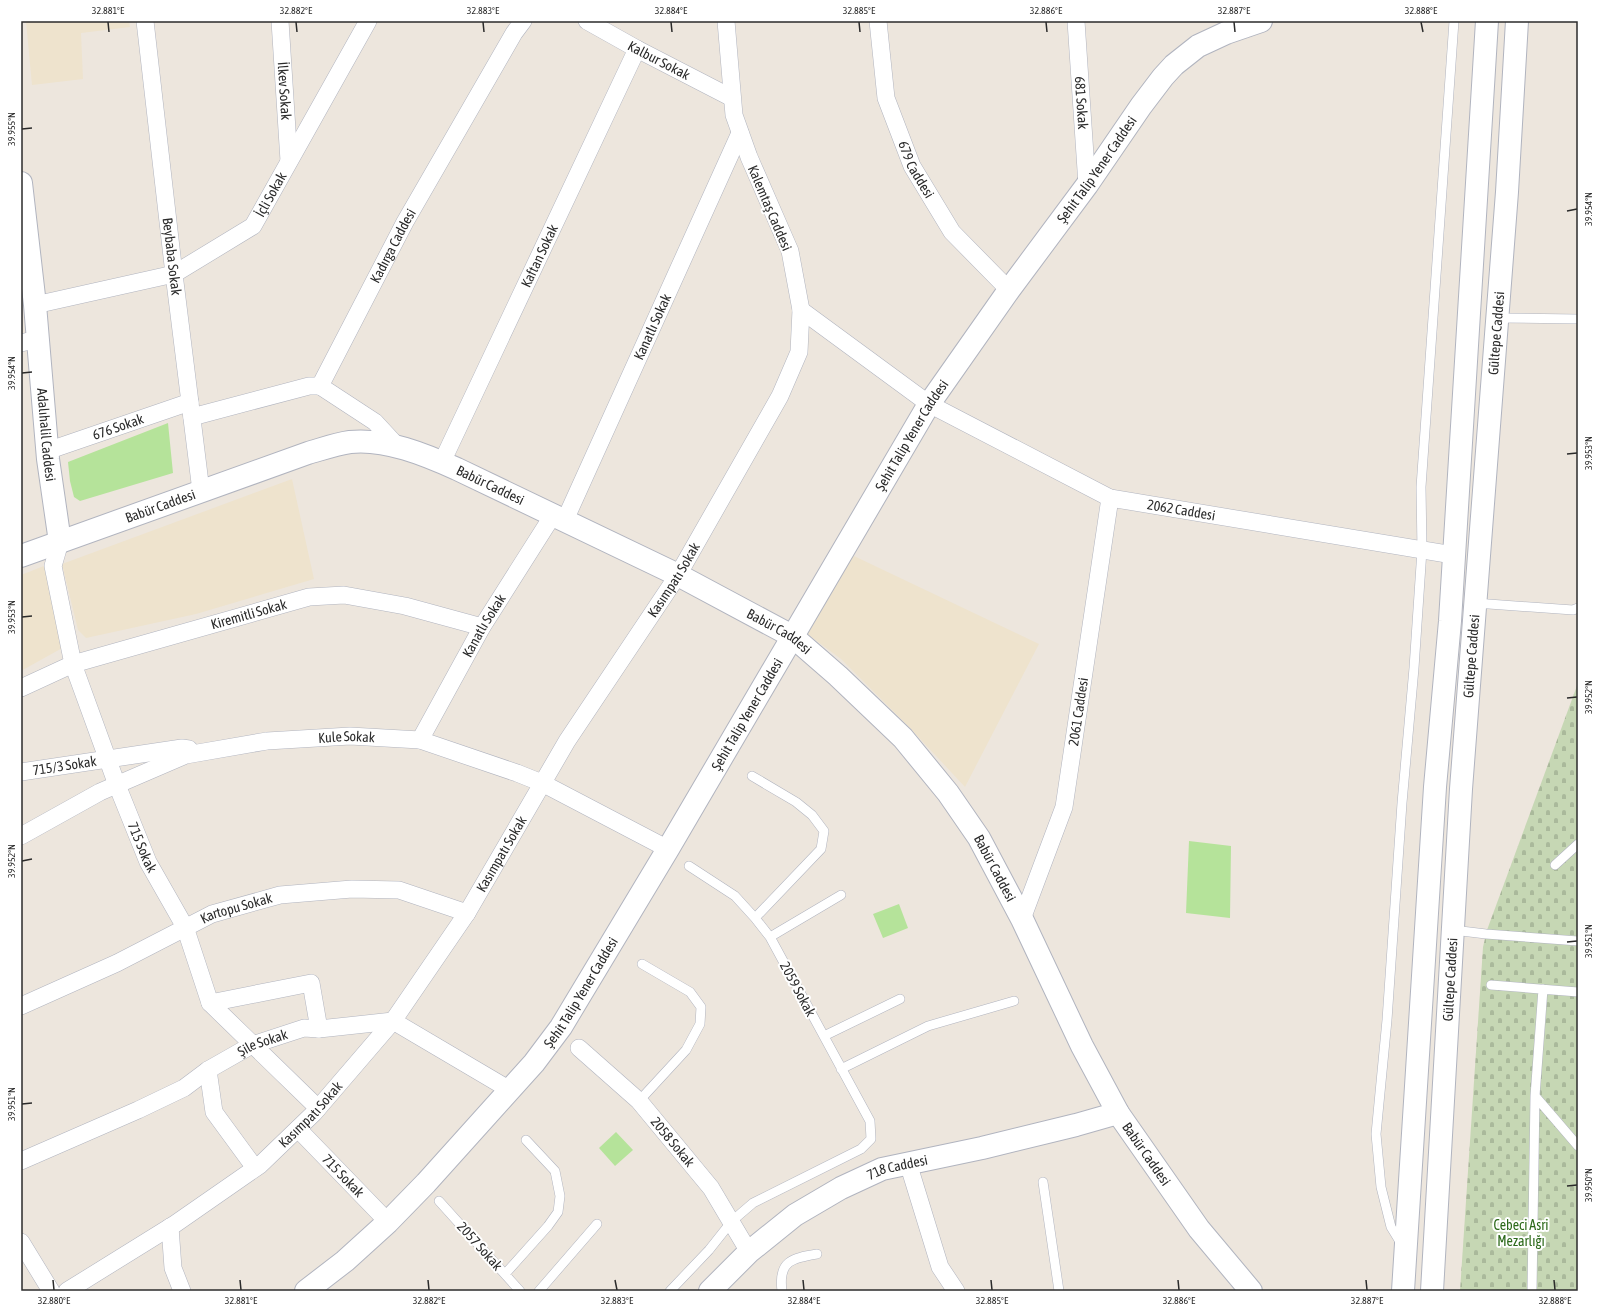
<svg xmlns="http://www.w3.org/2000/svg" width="1599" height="1312" font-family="'Asap Condensed',sans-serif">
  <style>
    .education { fill: #eee3cd }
    .cemetery { fill: url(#cemetery-stones) }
    .park { fill: #b5e39a }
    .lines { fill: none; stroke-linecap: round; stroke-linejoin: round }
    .service-casing { stroke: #b1b4bf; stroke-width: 10 }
    .minor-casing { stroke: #b1b4bf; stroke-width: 18 }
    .tertiary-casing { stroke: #b1b4bf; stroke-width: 24 }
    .secondary-casing { stroke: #b1b4bf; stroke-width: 24 }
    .service { stroke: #fff; stroke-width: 9 }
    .minor { stroke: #fff; stroke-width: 17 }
    .tertiary { stroke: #fff; stroke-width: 22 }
    .secondary { stroke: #fff; stroke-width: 22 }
    .ticks { fill: none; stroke: #2b2b2b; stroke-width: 1.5 }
    .labels { text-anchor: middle; stroke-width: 4; stroke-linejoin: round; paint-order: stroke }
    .street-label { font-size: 14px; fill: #2b2b2b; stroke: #fff }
    .park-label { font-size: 14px; fill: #2c691a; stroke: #fff }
    .neatline { fill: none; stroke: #2b2b2b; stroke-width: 1.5 }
    .ticks-label { font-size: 10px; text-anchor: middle; fill: #2b2b2b }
  </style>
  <defs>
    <pattern id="cemetery-stones" width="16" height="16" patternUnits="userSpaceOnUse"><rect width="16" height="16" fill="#c6d7b4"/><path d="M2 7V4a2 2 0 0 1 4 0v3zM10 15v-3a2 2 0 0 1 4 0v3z" fill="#aab99b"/></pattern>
  </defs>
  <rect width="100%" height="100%" fill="#ede6dd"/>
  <path class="education" d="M26,21h103l1,6 -49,6 2,46 -51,6z
    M292,479l22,100 -118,35 -110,24 -8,-8 -16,-66z
    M854,556l185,88 -74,143 -56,-60 -68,-68 -35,-26 39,-71z
    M44,566l20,81 -43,24v-96z"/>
  <path class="cemetery" d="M1578,683v608h-118l23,-344 4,-17z"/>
  <path class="park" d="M168,423l5,50 -93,28 -6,-4 -4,-16 -2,-19z
    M1189,841l42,5 -1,72 -44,-5z
    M899,904l9,24 -25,10 -10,-24z
    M616,1132l17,18 -18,16 -16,-18z"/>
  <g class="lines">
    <defs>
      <path id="service" d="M1497,318l81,1
        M1475,603l98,7 5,-2
        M752,776l44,26 16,13 12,16 -3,18 -66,69
        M1555,865l23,-21
        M1453,930l33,4 92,7
        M770,937l71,-42
        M1491,985l87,7
        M824,1036l76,-37
        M841,1069l87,-43 86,-25
        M1535,1096l43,50
        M639,1101l47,-51 14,-26 1,-17 -11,-15 -48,-28
        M1043,1182l16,109
        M439,1201l81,90
        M1402,1245l-11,-18 -10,-40 -5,-53 11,-114 15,-217 12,-135 8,-118 -1,-63 33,-466
        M505,1274l43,-48 10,-14 2,-16 -5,-25 -29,-31
        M539,1291l58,-67
        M670,1291l39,-41 23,-29 21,-18 108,-54 10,-10 -1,-18 -100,-184 -15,-19 -20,-22 -46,-30
        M782,1291c-4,-30 10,-33 35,-37
        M1532,1291l3,-195 8,-107"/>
      <g id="minor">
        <path id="s1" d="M145,21l29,253 27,217"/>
        <path id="s2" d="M280,21l9,140"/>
        <path id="s3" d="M587,21l50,28 95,49"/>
        <path id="s4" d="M878,21l8,77 26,68 40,66 57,58"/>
        <path id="s5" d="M1076,21l11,164"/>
        <path id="s6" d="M35,305l139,-31 79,-48 115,-205"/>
        <path id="s7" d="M801,310l128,94 181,94 343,57"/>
        <path d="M21,343l16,-4"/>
        <path id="s8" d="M320,386l85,-164 109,-189 9,-12"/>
        <path d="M320,386l55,36 24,26"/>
        <path d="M192,417l117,-31h11"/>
        <path id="s9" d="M47,451l143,-49"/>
        <path id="s10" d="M442,462l195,-413"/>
        <path id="s11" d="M565,520l175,-387"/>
        <path id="s12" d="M60,542l-7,24 20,98 44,121 31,77 37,65 25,76 108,105"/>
        <path id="s13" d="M21,688l52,-24 236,-67 35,-2 61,11 77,21"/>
        <path id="s14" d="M420,740l62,-113 71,-112"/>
        <path id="s15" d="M21,772l161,-24 7,1"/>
        <path id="s16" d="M21,836l79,-44 86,-37 81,-14 83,-5 70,4 97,33 25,10 126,66"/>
        <path id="s17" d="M1022,919l42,-112 46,-309"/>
        <path d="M210,1003l101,-20 8,46"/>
        <path id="s18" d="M21,1006l96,-43 95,-49 68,-19 72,-6 47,1 68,23"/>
        <path id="s19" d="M579,1048l60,53 72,87 38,64"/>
        <path d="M208,1070l6,42 41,56"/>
        <path id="s20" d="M298,1129l90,93"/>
        <path id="s21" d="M21,1161l117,-51 46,-22 24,-18 44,-25 52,-17 15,1 74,-8 117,69"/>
        <path d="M908,1163l32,104 16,24"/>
        <path d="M170,1227l3,41 9,23"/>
        <path d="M21,1242l30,49"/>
        <path id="s22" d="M67,1291l108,-67 85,-59 54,-52 79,-92 74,-108 100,-172 111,-166 102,-179 19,-44 2,-42 -11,-59 -41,-94 -15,-42 -8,-94"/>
      </g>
      <g id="tertiary">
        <path id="s23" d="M21,183l14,122 13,154 12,83"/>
        <path id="s24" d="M306,1291l39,-30 43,-39 38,-39 108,-120 27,-36 107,-178 261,-445 80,-114 78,-105 54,-79 22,-29 11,-12 24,-19 28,-13 35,-12"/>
        <path id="s25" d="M710,1291l39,-39 46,-37 46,-27 41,-19 100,-21 94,-23 42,-12"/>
      </g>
      <g id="secondary">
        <path id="s26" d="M21,556l287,-103c14,-4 28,-9 42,-11 35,-4 76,13 107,27l221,106 114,61 46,40 65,62 45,55 31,45 43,81 60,127 36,67 81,116 52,62"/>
        <path d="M1403,1291l32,-504 15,-166 37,-600"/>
        <path id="s27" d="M1432,1291l29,-502 46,-597 10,-171"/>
      </g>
    </defs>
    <use href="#service" class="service-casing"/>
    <use href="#minor" class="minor-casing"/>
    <use href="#tertiary" class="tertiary-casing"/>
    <use href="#secondary" class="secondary-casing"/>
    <use href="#service" class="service"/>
    <use href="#minor" class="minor"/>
    <use href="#tertiary" class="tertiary"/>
    <use href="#secondary" class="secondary"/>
  </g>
  <path class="ticks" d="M108,22l1,10M296,22l1,10M483,22l1,10M671,22l1,10M859,22l1,10M1046,22l1,10M1234,22l1,10M1421,22l2,10M22,129l10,-1M1567,211l10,-2M22,373l10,-1M1567,454l10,-1M22,617l10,-1M1567,698l10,-1M22,861l10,-2M1567,942l10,-1M22,1104l10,-1M1567,1186l10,-1M53,1280l1,10M240,1280l1,10M428,1280l1,10M615,1280l2,10M803,1280l1,10M991,1280l1,10M1178,1280l1,10M1366,1280l1,10M1554,1280l1,10"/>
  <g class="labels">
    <g class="street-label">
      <text dy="5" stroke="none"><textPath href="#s3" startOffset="82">Kalbur Sokak</textPath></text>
      <text dy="5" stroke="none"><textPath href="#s2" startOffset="70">İlkev Sokak</textPath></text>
      <text dy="5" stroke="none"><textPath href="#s5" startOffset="82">681 Sokak</textPath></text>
      <text dy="5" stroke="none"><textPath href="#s4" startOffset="155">679 Caddesi</textPath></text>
      <text dy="5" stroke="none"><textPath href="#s24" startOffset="1380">Şehit Talip Yener Caddesi</textPath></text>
      <text dy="5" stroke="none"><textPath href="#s6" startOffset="271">İçli Sokak</textPath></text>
      <text transform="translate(770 208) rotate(67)" y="5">Kalemtaş Caddesi</text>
      <text dy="5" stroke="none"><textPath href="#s8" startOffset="158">Kadırga Caddesi</textPath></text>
      <text dy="5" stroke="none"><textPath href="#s1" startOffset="237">Beybaba Sokak</textPath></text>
      <text dy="5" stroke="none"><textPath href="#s10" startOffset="228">Kaftan Sokak</textPath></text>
      <text dy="5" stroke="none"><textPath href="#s11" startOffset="212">Kanatlı Sokak</textPath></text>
      <text dy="5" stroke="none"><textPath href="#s27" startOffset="960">Gültepe Caddesi</textPath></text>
      <text dy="5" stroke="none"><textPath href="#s9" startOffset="75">676 Sokak</textPath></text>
      <text dy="5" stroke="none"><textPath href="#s23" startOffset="253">Adalıhalil Caddesi</textPath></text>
      <text dy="5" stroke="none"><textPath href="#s24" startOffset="1056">Şehit Talip Yener Caddesi</textPath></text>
      <text dy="5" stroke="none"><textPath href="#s26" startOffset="497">Babür Caddesi</textPath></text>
      <text dy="5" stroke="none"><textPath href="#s26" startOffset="148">Babür Caddesi</textPath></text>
      <text dy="5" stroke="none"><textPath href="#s7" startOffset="435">2062 Caddesi</textPath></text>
      <text dy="5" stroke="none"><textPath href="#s22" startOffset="950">Kasımpatı Sokak</textPath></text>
      <text dy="5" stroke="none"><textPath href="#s13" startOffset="240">Kiremitli Sokak</textPath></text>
      <text dy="5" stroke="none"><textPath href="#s14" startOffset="131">Kanatlı Sokak</textPath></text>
      <text dy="5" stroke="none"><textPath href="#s26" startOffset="821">Babür Caddesi</textPath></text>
      <text dy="5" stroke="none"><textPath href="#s27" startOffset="636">Gültepe Caddesi</textPath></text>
      <text dy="5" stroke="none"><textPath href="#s17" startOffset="216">2061 Caddesi</textPath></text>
      <text dy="5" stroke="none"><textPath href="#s24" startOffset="732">Şehit Talip Yener Caddesi</textPath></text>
      <text dy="5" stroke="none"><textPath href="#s16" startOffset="346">Kule Sokak</textPath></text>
      <text dy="5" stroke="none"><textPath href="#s15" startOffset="44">715/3 Sokak</textPath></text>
      <text dy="5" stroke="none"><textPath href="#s12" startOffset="321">715 Sokak</textPath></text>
      <text dy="5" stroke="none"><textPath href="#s22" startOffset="626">Kasımpatı Sokak</textPath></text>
      <text dy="5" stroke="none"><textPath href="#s26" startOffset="1145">Babür Caddesi</textPath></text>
      <text dy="5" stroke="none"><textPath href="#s18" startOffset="237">Kartopu Sokak</textPath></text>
      <text dy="5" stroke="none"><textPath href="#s27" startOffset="312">Gültepe Caddesi</textPath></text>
      <text transform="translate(798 989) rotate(62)" y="5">2059 Sokak</text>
      <text dy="5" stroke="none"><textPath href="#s24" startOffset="408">Şehit Talip Yener Caddesi</textPath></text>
      <text dy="5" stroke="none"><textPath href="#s21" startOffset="270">Şile Sokak</textPath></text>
      <text dy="5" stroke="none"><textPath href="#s22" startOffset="302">Kasımpatı Sokak</textPath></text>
      <text dy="5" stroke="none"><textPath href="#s19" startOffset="133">2058 Sokak</textPath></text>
      <text dy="5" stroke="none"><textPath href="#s26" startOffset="1469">Babür Caddesi</textPath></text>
      <text dy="5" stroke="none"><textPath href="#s25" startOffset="228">718 Caddesi</textPath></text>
      <text dy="5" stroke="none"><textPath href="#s20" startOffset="65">715 Sokak</textPath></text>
      <text transform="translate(480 1246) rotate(48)" y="5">2057 Sokak</text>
    </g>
    <g class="park-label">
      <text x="1521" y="1230">Cebeci Asri<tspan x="1521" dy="16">Mezarlığı</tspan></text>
    </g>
  </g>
  <rect width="1599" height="1312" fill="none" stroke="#ffffff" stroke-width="44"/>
  <rect x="22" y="22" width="1555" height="1268" class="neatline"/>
  <g class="ticks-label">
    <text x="108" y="14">32.881°E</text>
    <text x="296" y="14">32.882°E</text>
    <text x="483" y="14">32.883°E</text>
    <text x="671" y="14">32.884°E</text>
    <text x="859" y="14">32.885°E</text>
    <text x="1046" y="14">32.886°E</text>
    <text x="1234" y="14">32.887°E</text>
    <text x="1421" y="14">32.888°E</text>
    <text transform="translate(11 129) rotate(-90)" y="4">39.955°N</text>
    <text transform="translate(1588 209) rotate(-90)" y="4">39.954°N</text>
    <text transform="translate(11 373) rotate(-90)" y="4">39.954°N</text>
    <text transform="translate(1588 453) rotate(-90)" y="4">39.953°N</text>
    <text transform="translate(11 617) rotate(-90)" y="4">39.953°N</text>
    <text transform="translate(1588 697) rotate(-90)" y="4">39.952°N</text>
    <text transform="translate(11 861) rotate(-90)" y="4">39.952°N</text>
    <text transform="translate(1588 941) rotate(-90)" y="4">39.951°N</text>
    <text transform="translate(11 1104) rotate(-90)" y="4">39.951°N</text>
    <text transform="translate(1588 1185) rotate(-90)" y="4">39.950°N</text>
    <text x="54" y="1304">32.880°E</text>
    <text x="241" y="1304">32.881°E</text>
    <text x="429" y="1304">32.882°E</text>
    <text x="617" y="1304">32.883°E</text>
    <text x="804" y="1304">32.884°E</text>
    <text x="992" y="1304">32.885°E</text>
    <text x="1179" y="1304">32.886°E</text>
    <text x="1367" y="1304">32.887°E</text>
    <text x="1555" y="1304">32.888°E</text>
  </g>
</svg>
